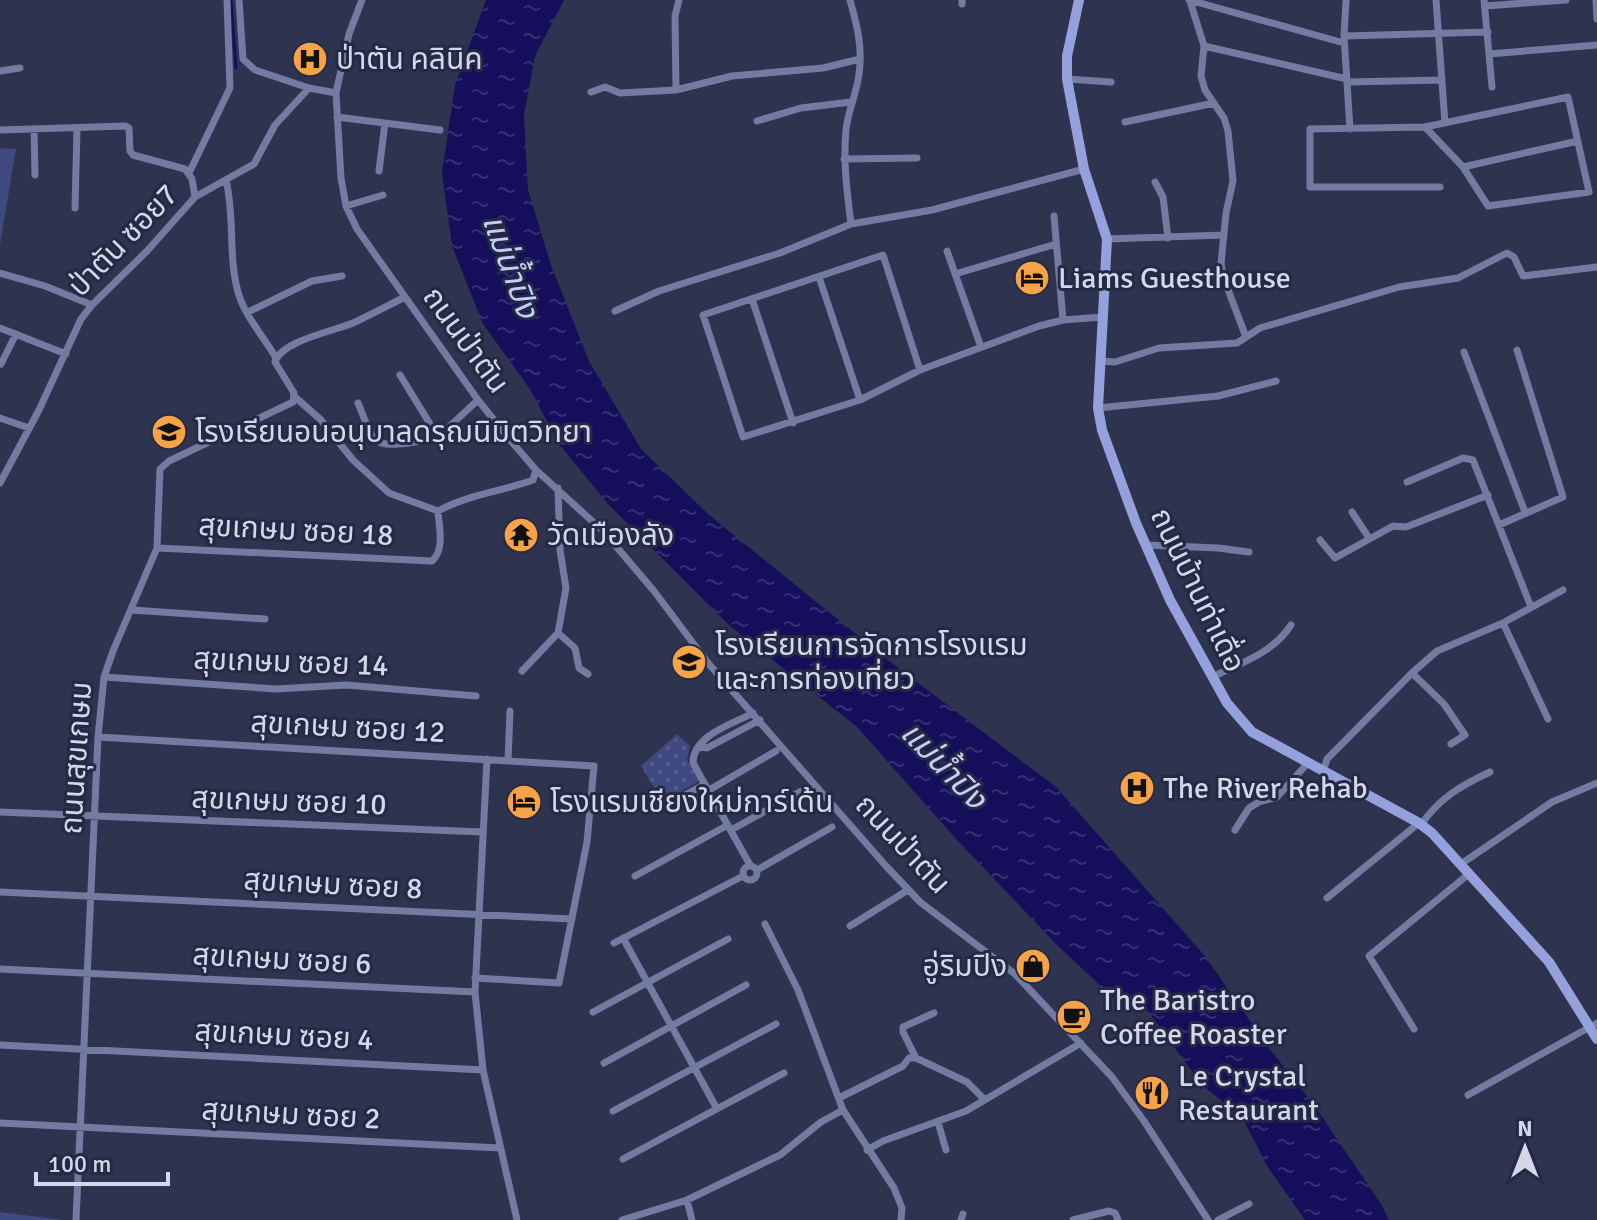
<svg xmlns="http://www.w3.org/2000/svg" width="1597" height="1220" font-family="Signika,'Noto Sans Thai',sans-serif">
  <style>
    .green { fill: #404980 }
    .park { fill: url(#park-dots) }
    .water { fill: url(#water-ripples) }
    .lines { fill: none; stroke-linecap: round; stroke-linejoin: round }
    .stream { stroke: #150e5b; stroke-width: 3 }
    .street { stroke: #737ba0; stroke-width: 7 }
    .secondary { stroke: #95a1dc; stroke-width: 10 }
    .labels { text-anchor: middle; stroke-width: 6; stroke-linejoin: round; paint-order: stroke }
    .poi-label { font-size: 30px; fill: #d3d7e9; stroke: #242944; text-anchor: start }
    .street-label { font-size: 30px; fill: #d3d7e9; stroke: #242944 }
    .water-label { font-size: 32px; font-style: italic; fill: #c4cefb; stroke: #242944 }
  </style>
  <defs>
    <pattern id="park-dots" width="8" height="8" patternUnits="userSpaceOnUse" patternTransform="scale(2)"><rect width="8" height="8" fill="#404980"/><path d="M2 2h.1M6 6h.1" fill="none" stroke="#5b6292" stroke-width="1.8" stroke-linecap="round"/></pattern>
    <pattern id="water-ripples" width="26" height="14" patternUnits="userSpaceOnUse" patternTransform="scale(2)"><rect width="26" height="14" fill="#150e5b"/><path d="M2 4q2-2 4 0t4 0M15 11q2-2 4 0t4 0" fill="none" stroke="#363073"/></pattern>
  </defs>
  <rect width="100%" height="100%" fill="#2e334f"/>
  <path class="green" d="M0,148l16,1 -16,96z
    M0,1212l63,8h-63z"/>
  <path class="park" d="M677,734l13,12 -3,14 12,21 -45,26 4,-13 -17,-28z"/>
  <path class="water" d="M486,0h78l-29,56 -11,59 4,75 23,75 38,96 52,88 67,65 90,73 95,77 163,123 149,169 63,91 46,58 67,99 8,16h-84l-38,-54 -25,-49 -40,-32 -63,-86 -19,5 -62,-58 -100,-105 -101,-114 -127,-101 -122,-122 -49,-60 -29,-55 -47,-65 -31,-78 -10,-73 13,-88z"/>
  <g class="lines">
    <path class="stream" d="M231,0l5,68"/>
    <path class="street" d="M239,0l4,59 12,11 54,18
      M362,0l-13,34 -13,59 5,85 5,28 11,23 121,171 33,41 25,29 67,61 51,60 54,72 178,203 34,36 95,72 97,103 32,44 64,99
      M850,0c7,25 13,49 9,74 -2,19 -11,36 -13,56 -3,31 1,62 5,94
      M962,0v4
      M1189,0l155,43
      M1346,0l-2,36 6,93
      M1436,0l9,123
      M1484,0l8,87
      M1596,0l1,19
      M1190,1l14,45 143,33
      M1485,6l81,-6
      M1344,36l144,-4
      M1204,46l-3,30 4,14 19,28 4,13 5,50 -7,32 -5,51 3,15 22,58
      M1489,54l108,-9
      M0,71l20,-3
      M1067,79l44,3
      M1347,82l95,-2
      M676,90l-1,-74 4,-16
      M591,92l14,-5 15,6 56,-3 56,-14 91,-8 37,-9
      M337,117l103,13
      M757,121l44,-13 50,-6
      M1125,122l89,-19
      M1425,127l38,40 25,39 101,-14 -21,-95 -143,30 -115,2v58h130
      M0,130l125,-4 4,2 1,23 3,4 52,14 7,10 3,18
      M34,130l1,45
      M844,159l73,-1
      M1463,167l115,-26
      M379,171l6,-48
      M189,173l41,-85 -3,-88
      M226,180c9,37 2,76 12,112 6,23 26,45 38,66
      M1155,182l8,15 5,41
      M346,206l37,-11
      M75,208l2,-79
      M1054,216l9,104
      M1107,239l117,-4
      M947,251l34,96
      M0,273l45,13 47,19
      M955,274l101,-30
      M819,277l41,123
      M752,299l41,124
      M615,311l44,-20 121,-38 71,-29 81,-14 152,-41
      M248,312l64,-31 30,-5
      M0,328l66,26
      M1464,352l61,160
      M1100,361l15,1 44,-14 78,-5 23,-15 139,-41 59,-9 49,-25 7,4 9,19 74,-9
      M1,364l15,-30
      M920,370l-37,-115 -180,60 40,122 117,-37 60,-30 119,-44 24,-6 40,-3
      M400,375l38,62 40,-37
      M295,397l25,22 33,41 36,33 49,18
      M358,403c5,11 9,26 16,36 9,11 51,2 64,-2
      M1098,408l120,-12 58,-15
      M0,418l29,10
      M1407,482l56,-24 10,2 58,147
      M0,483l39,-73 42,-91 11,-14 55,-54 48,-54 59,-33 21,-39 34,-37 27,5
      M1352,512l17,26
      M1499,525l64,-28 -46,-147
      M1320,540l15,18 58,-32 13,1 82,-32
      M1146,545l72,3 31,4
      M157,548l275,13c13,-11 7,-34 6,-50 32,-17 62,-19 95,-31l3,-10
      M132,610l133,9
      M1503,623l45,96
      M558,633l17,15 4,20 9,6
      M522,671l36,-38 8,-45 -6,-38 -2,-62
      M1412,673l32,31 21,31 -14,9
      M104,677l172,12 70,-4 130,11
      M1212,677c29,-14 61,-24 79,-52
      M98,737l496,29 -7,76 -28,141 -84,-5
      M699,746l8,2 53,-28
      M487,759l-12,233 8,78 34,150
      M508,761l2,-50
      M1323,772l4,-13 85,-86 25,-22 66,-28 60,-33
      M709,790l67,-39
      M656,811l49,-27
      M0,812l482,20
      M1421,825c18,-27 41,-40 69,-53
      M731,830l76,-42
      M1235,830l14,-22 10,-6 18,-5 31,-34
      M1461,864l91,-62 45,-19
      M750,865l-57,-102c0,-28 40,-39 60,-50
      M743 873a7 7 0 1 1 14 0a7 7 0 1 1-14 0Z
      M757,870l75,-43
      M635,876l93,-51
      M0,892l572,27
      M1327,898l92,-75
      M765,924l33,66 45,120 51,78 8,20 -1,12
      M850,926l58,-36
      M623,938l94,171
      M614,943l129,-67
      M0,969l475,23
      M593,1012l135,-73
      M1414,1029l-45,-73 101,-83
      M0,1045l483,25
      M916,1058l-13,-26v-5l31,-14
      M604,1063l142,-78
      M1468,1095l129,-72
      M839,1098l64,-32 6,-8h7l51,24 17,17
      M613,1111l163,-87
      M938,1122l8,28
      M0,1123l500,25
      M867,1150l16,-9 83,-30 115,-68
      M623,1159l161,-86
      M687,1200l5,20
      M76,1220l22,-483 6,-60 9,-26 44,-103 3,-79 9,-8 124,-59 1,-9 -19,-31c6,-21 59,-31 78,-39 17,-8 34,-17 52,-26
      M622,1220l65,-20 93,-45 41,-33 22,-12
      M961,1220l2,-6
      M1073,1220l36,-9 6,2 3,7
      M1218,1220l31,-16"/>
    <path class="secondary" d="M1079,0l-12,56v23l17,90 23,70 -9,169 4,22 34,93 34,77 57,103 25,29 167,91 13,10 117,129 48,77"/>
  </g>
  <defs>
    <symbol id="hospital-disc" viewBox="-11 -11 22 22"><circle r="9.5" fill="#f6a246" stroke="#242944"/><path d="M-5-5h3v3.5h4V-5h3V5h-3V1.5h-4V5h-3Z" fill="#111"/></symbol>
    <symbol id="hotel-disc" viewBox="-11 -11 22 22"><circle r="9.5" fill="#f6a246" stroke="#242944"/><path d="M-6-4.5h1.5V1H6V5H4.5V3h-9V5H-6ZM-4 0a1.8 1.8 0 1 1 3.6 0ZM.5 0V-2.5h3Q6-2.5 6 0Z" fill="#111"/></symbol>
    <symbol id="school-disc" viewBox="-11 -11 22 22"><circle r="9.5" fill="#f6a246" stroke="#242944"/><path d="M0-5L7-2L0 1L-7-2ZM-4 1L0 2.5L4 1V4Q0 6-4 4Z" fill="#111"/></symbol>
    <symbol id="temple-disc" viewBox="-11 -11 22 22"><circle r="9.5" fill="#f6a246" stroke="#242944"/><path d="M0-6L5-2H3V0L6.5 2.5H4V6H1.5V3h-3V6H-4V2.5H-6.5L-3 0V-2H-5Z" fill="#111"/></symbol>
    <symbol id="shop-disc" viewBox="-11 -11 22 22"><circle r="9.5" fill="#f6a246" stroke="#242944"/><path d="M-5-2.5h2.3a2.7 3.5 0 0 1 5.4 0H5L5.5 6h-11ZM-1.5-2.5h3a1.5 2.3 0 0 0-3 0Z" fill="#111"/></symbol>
    <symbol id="cafe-disc" viewBox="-11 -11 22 22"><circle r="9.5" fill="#f6a246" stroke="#242944"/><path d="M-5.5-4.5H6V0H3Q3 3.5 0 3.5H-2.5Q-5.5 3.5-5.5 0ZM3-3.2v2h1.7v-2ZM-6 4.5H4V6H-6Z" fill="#111"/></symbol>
    <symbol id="restaurant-disc" viewBox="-11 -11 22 22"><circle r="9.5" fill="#f6a246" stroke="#242944"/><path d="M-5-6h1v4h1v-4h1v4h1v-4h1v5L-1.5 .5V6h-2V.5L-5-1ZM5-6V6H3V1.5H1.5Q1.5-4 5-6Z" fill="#111"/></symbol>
  </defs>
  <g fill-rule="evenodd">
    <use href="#hospital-disc" x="290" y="39" width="40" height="40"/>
    <use href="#hotel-disc" x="1012" y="258" width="40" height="40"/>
    <use href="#school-disc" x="149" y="412" width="40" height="40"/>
    <use href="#temple-disc" x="501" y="515" width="40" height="40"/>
    <use href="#school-disc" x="669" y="642" width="40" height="40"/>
    <use href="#hospital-disc" x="1117" y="768" width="40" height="40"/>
    <use href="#hotel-disc" x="504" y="782" width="40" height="40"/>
    <use href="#shop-disc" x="1013" y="946" width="40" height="40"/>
    <use href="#cafe-disc" x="1054" y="997" width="40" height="40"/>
    <use href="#restaurant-disc" x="1132" y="1073" width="40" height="40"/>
  </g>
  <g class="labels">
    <g class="poi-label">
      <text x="336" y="69">ป่าตัน คลินิค</text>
      <text x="1058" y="288">Liams Guesthouse</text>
      <text x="195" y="442">โรงเรียนอนอนุบาลดรุฌนิมิตวิทยา</text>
      <text x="547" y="545">วัดเมืองลัง</text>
      <text x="715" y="655">โรงเรียนการจัดการโรงแรม<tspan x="715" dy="34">และการท่องเที่ยว</tspan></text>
      <text x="1163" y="798">The River Rehab</text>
      <text x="550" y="812">โรงแรมเชียงใหม่การ์เด้น</text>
      <text x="1007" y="976" text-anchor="end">อู่ริมปิง</text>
      <text x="1100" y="1010">The Baristro<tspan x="1100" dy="34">Coffee Roaster</tspan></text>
      <text x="1178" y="1086">Le Crystal<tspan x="1178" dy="34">Restaurant</tspan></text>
    </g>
    <g class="street-label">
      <text transform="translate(123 240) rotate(-46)" y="10">ป่าตัน ซอย7</text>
      <text transform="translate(466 340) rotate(54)" y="10">ถนนป่าตัน</text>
      <text transform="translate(296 530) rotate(3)" y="10">สุขเกษม ซอย 18</text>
      <text transform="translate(1198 590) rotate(64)" y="10">ถนนบ้านท่าเดื่อ</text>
      <text transform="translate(291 662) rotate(2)" y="10">สุขเกษม ซอย 14</text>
      <text transform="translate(348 727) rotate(3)" y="10">สุขเกษม ซอย 12</text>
      <text transform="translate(76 758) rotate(-86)" y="10">ถนนสุขเกษม</text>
      <text transform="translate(289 801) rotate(2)" y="10">สุขเกษม ซอย 10</text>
      <text transform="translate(903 844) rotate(47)" y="10">ถนนป่าตัน</text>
      <text transform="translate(333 884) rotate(3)" y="10">สุขเกษม ซอย 8</text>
      <text transform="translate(282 959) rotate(3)" y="10">สุขเกษม ซอย 6</text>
      <text transform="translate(284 1035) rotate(3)" y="10">สุขเกษม ซอย 4</text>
      <text transform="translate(291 1114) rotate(3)" y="10">สุขเกษม ซอย 2</text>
    </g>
    <g class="water-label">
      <text transform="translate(511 266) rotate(70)" y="11">แม่น้ำปิง</text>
      <text transform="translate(944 765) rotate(46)" y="11">แม่น้ำปิง</text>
    </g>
  </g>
  <g transform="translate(1525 1148)" stroke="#242944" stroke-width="6" paint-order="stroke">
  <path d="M0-6L14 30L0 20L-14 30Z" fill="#d3d7e9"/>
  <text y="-12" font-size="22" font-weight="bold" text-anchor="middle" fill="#d3d7e9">N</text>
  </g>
  <path d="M36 1172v12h132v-12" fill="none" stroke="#d3d7e9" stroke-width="4"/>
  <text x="48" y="1172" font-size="24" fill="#d3d7e9" stroke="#242944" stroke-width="6" paint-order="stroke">100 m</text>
</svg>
